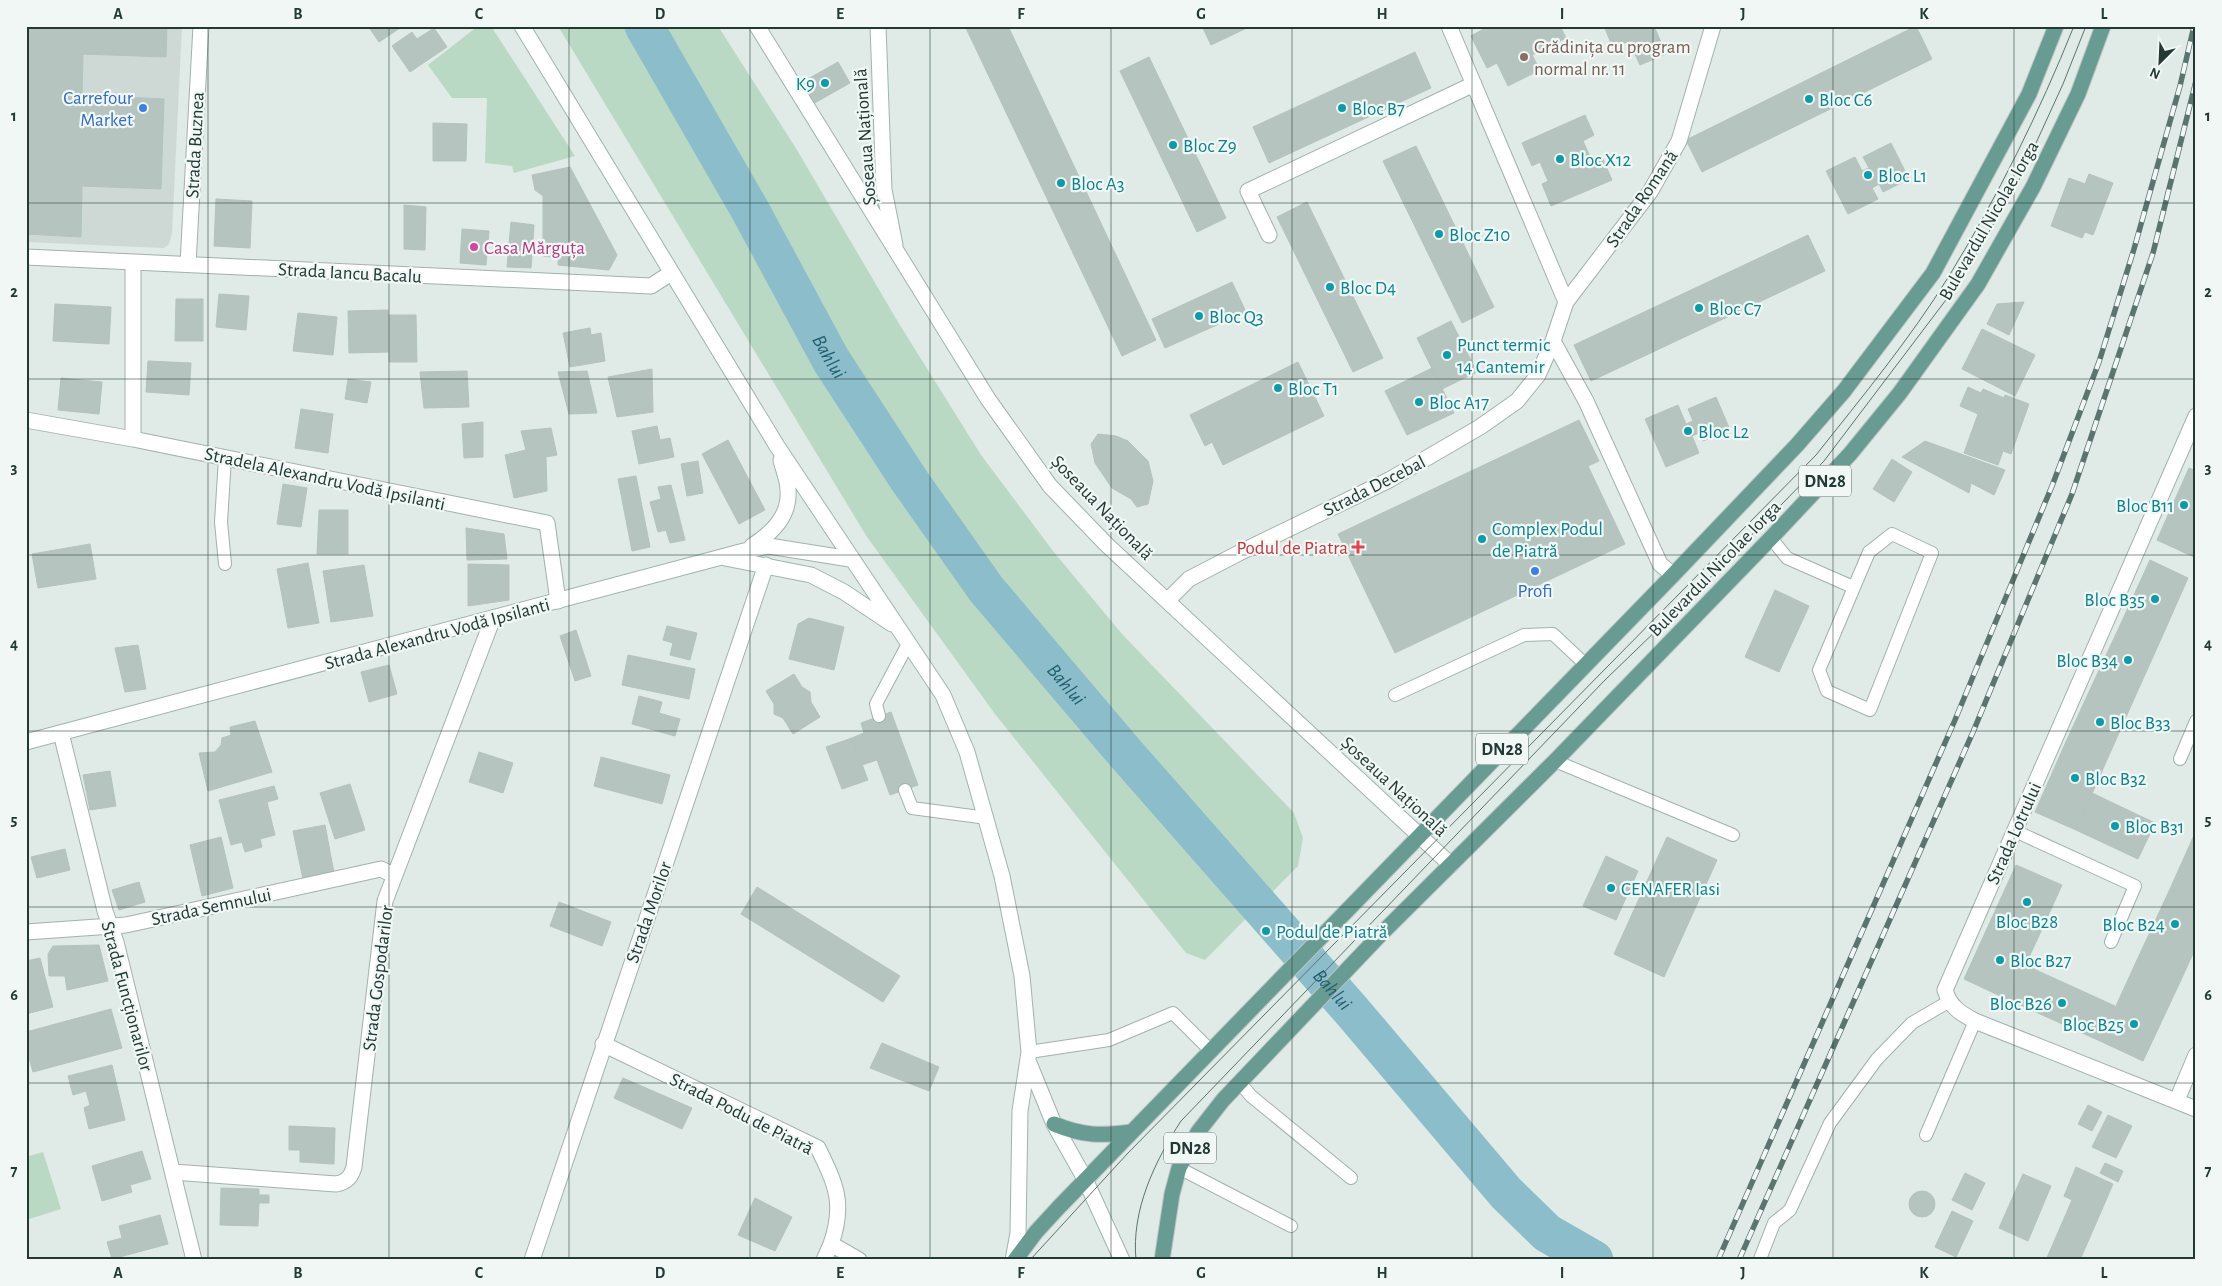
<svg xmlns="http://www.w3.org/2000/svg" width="2222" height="1286" font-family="'Alegreya Sans',sans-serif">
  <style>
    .built { fill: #ced9d5 }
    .green { fill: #bad9c5 }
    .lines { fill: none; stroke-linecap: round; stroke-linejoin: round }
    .river { stroke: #8cbdcb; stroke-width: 39 }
    .building { fill: #b6c4bf; stroke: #b3c3bd }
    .lane-casing { stroke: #a3b1ad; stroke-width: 14 }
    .street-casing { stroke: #a3b1ad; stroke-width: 17 }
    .secondary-casing { stroke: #a0b4ae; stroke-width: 17 }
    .primary-casing { stroke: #bdc4c2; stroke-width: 17 }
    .lane { stroke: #fff; stroke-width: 12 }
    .street { stroke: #fff; stroke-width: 15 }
    .secondary { stroke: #fff; stroke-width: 15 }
    .primary { stroke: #689c92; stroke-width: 15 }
    .tram { stroke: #5c746f; stroke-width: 1 }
    .rail-casing { stroke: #5c746f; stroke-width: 5.5 }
    .rail { stroke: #f0f7f4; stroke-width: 4; stroke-dasharray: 11; stroke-linecap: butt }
    .grid { fill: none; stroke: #223934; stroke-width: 1; stroke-opacity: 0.55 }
    .education-dot { fill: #8d6e63; stroke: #f0f7f4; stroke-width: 2 }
    .culture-dot { fill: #0f9aa8; stroke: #f0f7f4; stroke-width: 2 }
    .shop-dot { fill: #3f7fe0; stroke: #f0f7f4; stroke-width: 2 }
    .hotel-dot { fill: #d1479c; stroke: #f0f7f4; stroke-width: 2 }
    .health-dot { fill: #e0444e; stroke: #f0f7f4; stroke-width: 2 }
    .labels { text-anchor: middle; stroke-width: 4.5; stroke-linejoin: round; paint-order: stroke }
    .shield { fill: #f0f7f4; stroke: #60726e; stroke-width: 1 }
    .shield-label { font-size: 18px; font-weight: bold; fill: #223934 }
    .education-label { font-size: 19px; fill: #785e54; stroke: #f0f7f4; text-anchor: start }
    .culture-label { font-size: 19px; fill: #0d838f; stroke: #f0f7f4; text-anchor: start }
    .shop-label { font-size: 19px; fill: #366cbe; stroke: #f0f7f4; text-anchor: end }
    .street-label { font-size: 19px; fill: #223934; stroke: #f0f7f4 }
    .hotel-label { font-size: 19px; fill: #b23c85; stroke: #f0f7f4; text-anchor: start }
    .health-label { font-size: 19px; fill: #be3a42; stroke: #f0f7f4; text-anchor: end }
    .water-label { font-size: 20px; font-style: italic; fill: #215d6f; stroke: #f0f7f4 }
    .neatline { fill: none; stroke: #223934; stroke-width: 2 }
    .grid-label { font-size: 16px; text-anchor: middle; font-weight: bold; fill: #223934 }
  </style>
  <rect width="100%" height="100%" fill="#e0eae6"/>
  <path class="built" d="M26,26h156l-10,208 -3,10 -5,4 -138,-6z"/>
  <path class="green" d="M478,26h13l84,130 -61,17 -2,-7 -27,-3 2,-65h-35l-24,-33z
    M558,26h160l79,124 101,172 83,133 72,96 69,83 172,179 9,25 -5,28 -93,94 -19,-7 -191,-239 -128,-177z
    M43,1152l18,57 -35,11v-63z"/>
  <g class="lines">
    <path class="river" id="s1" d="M644,26l106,184 81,150 78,120 77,109 140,165 225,256 155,183 41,40 47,27"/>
  </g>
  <path class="building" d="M26,26h141l-1,31 -83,-3 -1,41 82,4 -3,90 -79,-3 -1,51 -55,-3z
    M368,26h35l-24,16z
    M965,26h43l148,314 -34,16z
    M1202,26h49l-40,19z
    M1489,26h71l6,12 -34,17 8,15 -32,16 -11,-23 -10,5 -16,-32z
    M1604,26h50l12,28 -26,11 -11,-24 -16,7z
    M1916,26l16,33 -230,113 -16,-32z
    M434,28l13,19 -37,25 -18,-26 20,-14 5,7z
    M1415,52l16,36 -162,75 -16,-36z
    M1149,57l77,161 -29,14 -77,-161z
    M838,62l12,21 -39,22 -12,-21z
    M1585,115l9,20 -11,6 9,20 10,-4 10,23 -61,26 -9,-22 6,-3 -8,-19 -8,4 -10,-23z
    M433,123l34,1 -1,37h-33z
    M1891,143l18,36 -26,13 -4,-8 -7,4 6,11 -30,15 -22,-43 29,-14 7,14 7,-3 -6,-11z
    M1416,146l78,161 -32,16 -79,-162z
    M570,167l47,88 -8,15 -51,-5v-7l-15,-2v-60l-8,-6 -3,-15z
    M2089,174l24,9 -20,52 -8,-3 -3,6 -31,-12 18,-48 16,6z
    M216,199l36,2 -2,47 -36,-2z
    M1307,202l76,156 -30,14 -76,-155z
    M404,205l22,2 -1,43 -21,-1z
    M511,222l23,3 -3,43 -24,-1z
    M462,229l27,2 -3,34 -26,-2z
    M1808,235l17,36 -234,110 -17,-36z
    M1232,282l14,30 -81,36 -13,-29z
    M219,294l30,2 -3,34 -30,-3z
    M176,299h27v42h-28z
    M2024,302l-15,33 -22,-11 10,-20z
    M55,304l56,3 -2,37 -56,-3z
    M388,310v5h28l1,47h-28v-10l-40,1 -1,-42z
    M298,313l39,4 -4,38 -40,-4z
    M1451,321l26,51 -35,17 -25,-51z
    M590,328l1,7 10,-2 4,28 -35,6 -7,-34z
    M1982,329l53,26 -20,41 -53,-27z
    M148,361l43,2 -2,32 -43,-3z
    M1298,362l26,54 -101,49 -11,-23 -7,4 -15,-31z
    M1432,368l22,45 -47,22 -22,-44z
    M652,369l1,43 -36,5 -9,-40z
    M467,371l2,36 -45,1 -4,-36z
    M587,371l10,42 -28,1 -11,-42z
    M61,378l41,4 -3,32 -41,-4z
    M348,379l23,3 -4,21 -22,-4z
    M1968,387l13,6 2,-4 21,9 1,-3 24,9 -18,50 -8,-3 -5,14 -34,-12 14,-39 -18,-8z
    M1716,397l14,33 -27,11 -4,-8 -7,3 7,17 -33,14 -21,-48 33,-14 8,19 7,-3 -5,-12z
    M301,409l32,5 -5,39 -33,-5z
    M1579,420l20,41 -11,5 37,78 -230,109 -57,-119z
    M483,422v35l-19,1 -2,-34z
    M657,426l3,14 10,-2 4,19 -35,7 -7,-33z
    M551,428l6,27 -11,2 1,34 -33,7 -9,-43 21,-5 -5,-19z
    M1098,434l18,2 12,5 20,20 5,20 -5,23 -11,3 -6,-8 -19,-11 -17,-25 -4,-19z
    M728,440l37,70 -26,14 -37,-70z
    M1925,441l80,29 -11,25 -23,-12 -2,10 -67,-36z
    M1892,459l20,13 -18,30 -21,-13z
    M698,461l5,32 -16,3 -6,-32z
    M2189,468l7,3v87l-39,-18z
    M636,476l14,71 -18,4 -14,-72z
    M283,484l24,4 -6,39 -24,-3z
    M671,485l14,55 -15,3 -4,-13 -8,2 -8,-30 11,-3 -3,-12z
    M319,510h29v44h-31z
    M466,528l38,6 3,25 -40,1z
    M90,544l6,35 -58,9 -6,-34z
    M2150,560l38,18 -27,61 -39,-18z
    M308,563l11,60 -31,5 -11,-59z
    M468,564l41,1v35l-41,6z
    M364,565l9,51 -42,6 -8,-51z
    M1775,590l34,16 -30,66 -34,-15z
    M809,618l35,9 -10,43 -45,-11 9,-35z
    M2122,621l39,18 -27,60 -40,-18z
    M667,626l30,7 -7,27 -20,-5 3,-12 -10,-3z
    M576,630l15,46 -16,5 -15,-45z
    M138,645l8,44 -21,3 -10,-44z
    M628,655l67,14 -6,30 -67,-14z
    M389,665l8,29 -28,8 -8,-30z
    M794,674l8,13 8,5 1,10 9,15 -27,17 -10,-16 -9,-4v-10l-8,-13z
    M2094,681l40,18 -28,63 -41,-18z
    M639,696l23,6 -3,11 21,6 -5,17 -43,-12z
    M891,712l27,73 -28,10 -13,-35 -15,5 -10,-27 12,-5 -3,-10z
    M255,721l17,51 -64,19 -9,-38 16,-1 6,-7 1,-7 9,-3 -1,-8z
    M852,738l16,42 -26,9 -16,-42z
    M2065,744l41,18 -30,68 -41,-18z
    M479,752l34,11 -10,30 -34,-11z
    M601,757l69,18 -8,29 -68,-18z
    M110,771l6,35 -26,4 -7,-35z
    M350,784l15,46 -30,9 -15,-46z
    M274,786l4,13 -11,3 8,33 -15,4 2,8 -17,5 -3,-10 -11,3 -12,-45z
    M2092,793l63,30 -17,36 -62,-29z
    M325,825l9,48 -31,6 -10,-48z
    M2195,833l1,1v67l-26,-12z
    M221,837l12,51 -31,8 -12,-51z
    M1667,837l50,23 -53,117 -50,-23z
    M65,849l5,21 -33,8 -6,-21z
    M1606,856l32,15 -22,49 -33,-14z
    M2016,865l46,20 -25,55 -46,-20z
    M139,882l6,20 -26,8 -7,-20z
    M757,887l143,89 -17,26 -142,-88z
    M2170,889l26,12v46l-15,33 -44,-20z
    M559,902l52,20 -9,24 -52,-20z
    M1991,920l46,20 -28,60 -45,-21z
    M99,945l9,36 -41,9 -2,-14h-16l-1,-22 5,-8z
    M40,958l13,49 -27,7v-53z
    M2137,960l44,20 -38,81 -43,-20z
    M2025,965l90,41 -15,35 -91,-41z
    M111,1009l11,39 -89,24 -7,-25v-15z
    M882,1043l57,24 -10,24 -59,-23z
    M112,1065l13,55 -36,9 -5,-21 6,-3 -4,-14 -13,4 -5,-19z
    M623,1078l69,30 -10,21 -68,-31z
    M2088,1105l14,7 -10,19 -14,-7z
    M2108,1115l24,11 -16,32 -24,-11z
    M289,1126l46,2 -1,36 -34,-2v-12h-11z
    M142,1151l9,28 -21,6 2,7 -30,9 -10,-35z
    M2105,1163l18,8 -5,11 -18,-9z
    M2076,1167l37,17 -33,76h-34l26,-60 -8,-4z
    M1965,1173l20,10 -13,27 -20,-10z
    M2023,1174l28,12 -23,55 -29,-13z
    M221,1188l38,1v6h10v8h-10l-1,23 -38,-1z
    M1909 1204a13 13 0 1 1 26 0a13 13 0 1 1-26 0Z
    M755,1198l37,19 -17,34 -37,-16z
    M1952,1211l21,10 -17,36 -21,-10z
    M160,1215l8,29 -56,15 -5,-17 15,-4 -3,-12z"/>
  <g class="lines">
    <defs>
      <path id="lane" d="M1892,534l40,19 -62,157 -43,-19 -8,-21 50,-118z
        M1771,538l16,20 66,29
        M225,564l-4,-42 4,-64
        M1395,695l129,-60 29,-1 33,31
        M879,716l-3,-12 33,-62
        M2180,759l16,-38
        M1555,761l178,74
        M905,790l7,18 75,10
        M2015,831l120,55 -24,56
        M1029,1052l80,-12 64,-27 38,38
        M1240,1083l11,13 100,82
        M1926,1135l49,-114
        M1179,1168l112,58
        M1760,1259l14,-36 16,-13 40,-87 47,-64 35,-36 36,-21"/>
      <path id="street" d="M1449,26l117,276
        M1269,235l-21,-44 226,-107
        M26,257l625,29 20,-13
        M133,262v177
        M188,264l13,-238
        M1553,341l33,60 74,163 13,11
        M2196,416l-251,574c5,17 15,23 30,31l221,88
        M26,420l107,19 414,84 11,78
        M1168,600l21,-21 50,-26 150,-73 91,-53 37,-26 21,-26 15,-34 13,-39 84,-110 29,-51 34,-115
        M61,733l44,178 11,31 78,318
        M26,932l100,-7 255,-56 12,6
        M603,1044l215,104c18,37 27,55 13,96l28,16
        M2177,1100l19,-45
        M173,1172l163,12c11,-2 15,-7 18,-17l31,-266 108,-283
        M532,1260l234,-695
        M824,1260l7,-16"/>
      <path id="secondary" d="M522,26l255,420 166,249 24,57 35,124 20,100 7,76 -9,59 -2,122 -5,27
        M757,26l231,373 62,87 57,59 344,320
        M878,26l6,164 11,55
        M752,546c20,-13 38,-30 36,-56 0,-10 -5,-21 -7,-30
        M725,558l86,17 33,17 48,32
        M26,742l718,-191 25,-5 81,13
        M1029,1063l25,61 31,55 37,81"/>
      <path id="primary" d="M1054,1124c29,12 47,12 77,8
        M1015,1260l21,-28 23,-25 614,-632 124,-130 47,-54 89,-118 96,-179 27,-68
        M1162,1260l10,-66 7,-26 19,-36 25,-32 157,-165 175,-174 216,-223 79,-84 49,-60 79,-110 55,-97 45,-93 25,-68"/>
    </defs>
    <use href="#lane" class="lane-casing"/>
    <use href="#street" class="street-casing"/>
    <use href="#secondary" class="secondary-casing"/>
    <use href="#primary" class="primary-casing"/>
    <use href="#lane" class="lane"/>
    <use href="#street" class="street"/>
    <use href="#secondary" class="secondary"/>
    <use href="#primary" class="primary"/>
    <path class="tram" d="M1030,1260l98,-107 688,-698c46,-58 94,-116 133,-179 49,-80 90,-163 125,-250
      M1136,1260c-5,-50 19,-99 45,-139l424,-441 87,-84 132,-135 137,-181 59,-102 43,-94 23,-58"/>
    <defs>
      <path id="rail" d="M1718,1260l237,-540 97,-234 47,-124 35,-113 46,-163 14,-60
        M1739,1260l234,-528 99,-238 81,-241 43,-172"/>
    </defs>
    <use href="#rail" class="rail-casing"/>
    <use href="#rail" class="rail"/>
  </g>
  <path class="grid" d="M208,26v1234M389,26v1234M569,26v1234M750,26v1234M930,26v1234M1111,26v1234M1292,26v1234M1472,26v1234M1653,26v1234M1833,26v1234M2014,26v1234M26,203h2170M26,379h2170M26,555h2170M26,731h2170M26,907h2170M26,1083h2170"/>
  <circle class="education-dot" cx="1524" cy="57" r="5"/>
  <g class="culture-dot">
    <circle cx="825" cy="83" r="5"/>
    <circle cx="1809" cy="99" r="5"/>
    <circle cx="1342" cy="108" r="5"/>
    <circle cx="1173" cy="145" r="5"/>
    <circle cx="1560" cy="159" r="5"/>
    <circle cx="1868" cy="175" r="5"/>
    <circle cx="1061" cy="183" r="5"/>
    <circle cx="1439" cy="234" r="5"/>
    <circle cx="1330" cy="287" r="5"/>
    <circle cx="1699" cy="308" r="5"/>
    <circle cx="1199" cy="316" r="5"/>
    <circle cx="1447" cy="355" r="5"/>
    <circle cx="1278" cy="388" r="5"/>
    <circle cx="1419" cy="402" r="5"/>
    <circle cx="1688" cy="431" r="5"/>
    <circle cx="2184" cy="505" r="5"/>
    <circle cx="1482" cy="539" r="5"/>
    <circle cx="2155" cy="599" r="5"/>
    <circle cx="2128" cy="660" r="5"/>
    <circle cx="2100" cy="722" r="5"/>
    <circle cx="2075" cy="778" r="5"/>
    <circle cx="2115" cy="826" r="5"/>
    <circle cx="1611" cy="888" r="5"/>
    <circle cx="2027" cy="902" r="5"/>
    <circle cx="2175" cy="924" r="5"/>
    <circle cx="1266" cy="931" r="5"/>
    <circle cx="2000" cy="960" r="5"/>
    <circle cx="2062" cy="1003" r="5"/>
    <circle cx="2134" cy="1024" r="5"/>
  </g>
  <g class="shop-dot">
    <circle cx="143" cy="108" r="5"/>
    <circle cx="1535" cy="571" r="5"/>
  </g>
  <circle class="hotel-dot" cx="474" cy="247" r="5"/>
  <path class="health-dot" d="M1355.5 539.5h5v5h5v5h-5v5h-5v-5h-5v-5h5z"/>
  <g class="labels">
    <g class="shield">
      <rect x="1799" y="465.5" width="52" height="31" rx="4"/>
      <rect x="1476" y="733.5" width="52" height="31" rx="4"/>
      <rect x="1164" y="1132.5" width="52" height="31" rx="4"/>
    </g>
    <g class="shield-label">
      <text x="1825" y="487">DN28</text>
      <text x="1502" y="755">DN28</text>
      <text x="1190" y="1154">DN28</text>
    </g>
    <g class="education-label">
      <text x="1534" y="53">Grădinița cu program<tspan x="1534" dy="22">normal nr. 11</tspan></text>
    </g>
    <g class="culture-label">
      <text x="815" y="90" text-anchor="end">K9</text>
      <text x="1819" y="106">Bloc C6</text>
      <text x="1352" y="115">Bloc B7</text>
      <text x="1183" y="152">Bloc Z9</text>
      <text x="1570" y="166">Bloc X12</text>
      <text x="1878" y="182">Bloc L1</text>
      <text x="1071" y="190">Bloc A3</text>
      <text x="1449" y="241">Bloc Z10</text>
      <text x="1340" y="294">Bloc D4</text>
      <text x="1709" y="315">Bloc C7</text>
      <text x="1209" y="323">Bloc Q3</text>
      <text x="1457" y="351">Punct termic<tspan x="1457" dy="22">14 Cantemir</tspan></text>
      <text x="1288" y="395">Bloc T1</text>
      <text x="1429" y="409">Bloc A17</text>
      <text x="1698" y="438">Bloc L2</text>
      <text x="2174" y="512" text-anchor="end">Bloc B11</text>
      <text x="1492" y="535">Complex Podul<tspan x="1492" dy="22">de Piatră</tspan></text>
      <text x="2145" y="606" text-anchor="end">Bloc B35</text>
      <text x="2118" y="667" text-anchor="end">Bloc B34</text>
      <text x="2110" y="729">Bloc B33</text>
      <text x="2085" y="785">Bloc B32</text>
      <text x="2125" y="833">Bloc B31</text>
      <text x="1621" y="895">CENAFER Iasi</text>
      <text x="2027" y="928" text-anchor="middle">Bloc B28</text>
      <text x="2165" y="931" text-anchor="end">Bloc B24</text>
      <text x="1276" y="938">Podul de Piatră</text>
      <text x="2010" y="967">Bloc B27</text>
      <text x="2052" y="1010" text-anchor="end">Bloc B26</text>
      <text x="2124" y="1031" text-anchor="end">Bloc B25</text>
    </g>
    <g class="shop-label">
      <text x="133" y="104">Carrefour<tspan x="133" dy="22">Market</tspan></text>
      <text x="1535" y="597" text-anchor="middle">Profi</text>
    </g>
    <g class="street-label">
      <text transform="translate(864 137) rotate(-94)" y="7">Șoseaua Națională</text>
      <text transform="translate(194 145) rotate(-87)" y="7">Strada Buznea</text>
      <text transform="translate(1641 198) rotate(-56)" y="7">Strada Romană</text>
      <text transform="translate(1988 220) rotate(-60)" y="7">Bulevardul Nicolae Iorga</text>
      <text transform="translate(350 272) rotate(3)" y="7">Strada Iancu Bacalu</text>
      <text transform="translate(325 478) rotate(12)" y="7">Stradela Alexandru Vodă Ipsilanti</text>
      <text transform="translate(1374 485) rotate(-27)" y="7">Strada Decebal</text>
      <text transform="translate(1103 507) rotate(46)" y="7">Șoseaua Națională</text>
      <text transform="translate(1714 568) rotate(-46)" y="7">Bulevardul Nicolae Iorga</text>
      <text transform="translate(437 633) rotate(-15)" y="7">Strada Alexandru Vodă Ipsilanti</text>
      <text transform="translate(1395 786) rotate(43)" y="7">Șoseaua Națională</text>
      <text transform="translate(2013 833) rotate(-66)" y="7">Strada Lotrului</text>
      <text transform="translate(211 906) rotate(-12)" y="7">Strada Semnului</text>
      <text transform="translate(648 912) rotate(-71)" y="7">Strada Morilor</text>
      <text transform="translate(377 978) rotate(-83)" y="7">Strada Gospodarilor</text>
      <text transform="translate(128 996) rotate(75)" y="7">Strada Funcționarilor</text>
      <text transform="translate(742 1113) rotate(27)" y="7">Strada Podu de Piatră</text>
    </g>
    <g class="hotel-label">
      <text x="484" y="254">Casa Mărguța</text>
    </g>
    <g class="health-label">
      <text x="1348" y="554">Podul de Piatra</text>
    </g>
    <g class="water-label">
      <text dy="7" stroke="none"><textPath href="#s1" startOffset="379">Bahlui</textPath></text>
      <text dy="7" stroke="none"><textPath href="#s1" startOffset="784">Bahlui</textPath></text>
      <text dy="7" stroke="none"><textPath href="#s1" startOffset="1189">Bahlui</textPath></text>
    </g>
  </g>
  <rect width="2222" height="1286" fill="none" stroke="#f0f7f4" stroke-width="55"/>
  <g transform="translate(2160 62) rotate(204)" stroke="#f0f7f4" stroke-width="4" paint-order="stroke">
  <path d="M0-4L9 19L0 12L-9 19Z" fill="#223934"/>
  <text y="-8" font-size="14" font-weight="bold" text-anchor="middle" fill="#223934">N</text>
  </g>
  <rect x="28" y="28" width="2166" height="1230" class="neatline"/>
  <g class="grid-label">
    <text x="118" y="19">A</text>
    <text x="298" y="19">B</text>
    <text x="479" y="19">C</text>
    <text x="660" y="19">D</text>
    <text x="840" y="19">E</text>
    <text x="1021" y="19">F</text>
    <text x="1201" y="19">G</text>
    <text x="1382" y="19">H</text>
    <text x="1562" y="19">I</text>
    <text x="1743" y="19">J</text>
    <text x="1924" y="19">K</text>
    <text x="2104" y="19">L</text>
    <text x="14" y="121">1</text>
    <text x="2208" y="121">1</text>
    <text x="14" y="297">2</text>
    <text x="2208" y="297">2</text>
    <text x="14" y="473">3</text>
    <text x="2208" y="473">3</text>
    <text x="14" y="649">4</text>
    <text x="2208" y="649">4</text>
    <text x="14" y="825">5</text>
    <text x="2208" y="825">5</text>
    <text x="14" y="1000">6</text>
    <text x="2208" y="1000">6</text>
    <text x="14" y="1176">7</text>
    <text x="2208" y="1176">7</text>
    <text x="118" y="1278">A</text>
    <text x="298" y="1278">B</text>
    <text x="479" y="1278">C</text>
    <text x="660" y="1278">D</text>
    <text x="840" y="1278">E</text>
    <text x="1021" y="1278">F</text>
    <text x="1201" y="1278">G</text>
    <text x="1382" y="1278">H</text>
    <text x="1562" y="1278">I</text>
    <text x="1743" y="1278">J</text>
    <text x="1924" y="1278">K</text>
    <text x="2104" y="1278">L</text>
  </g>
</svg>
